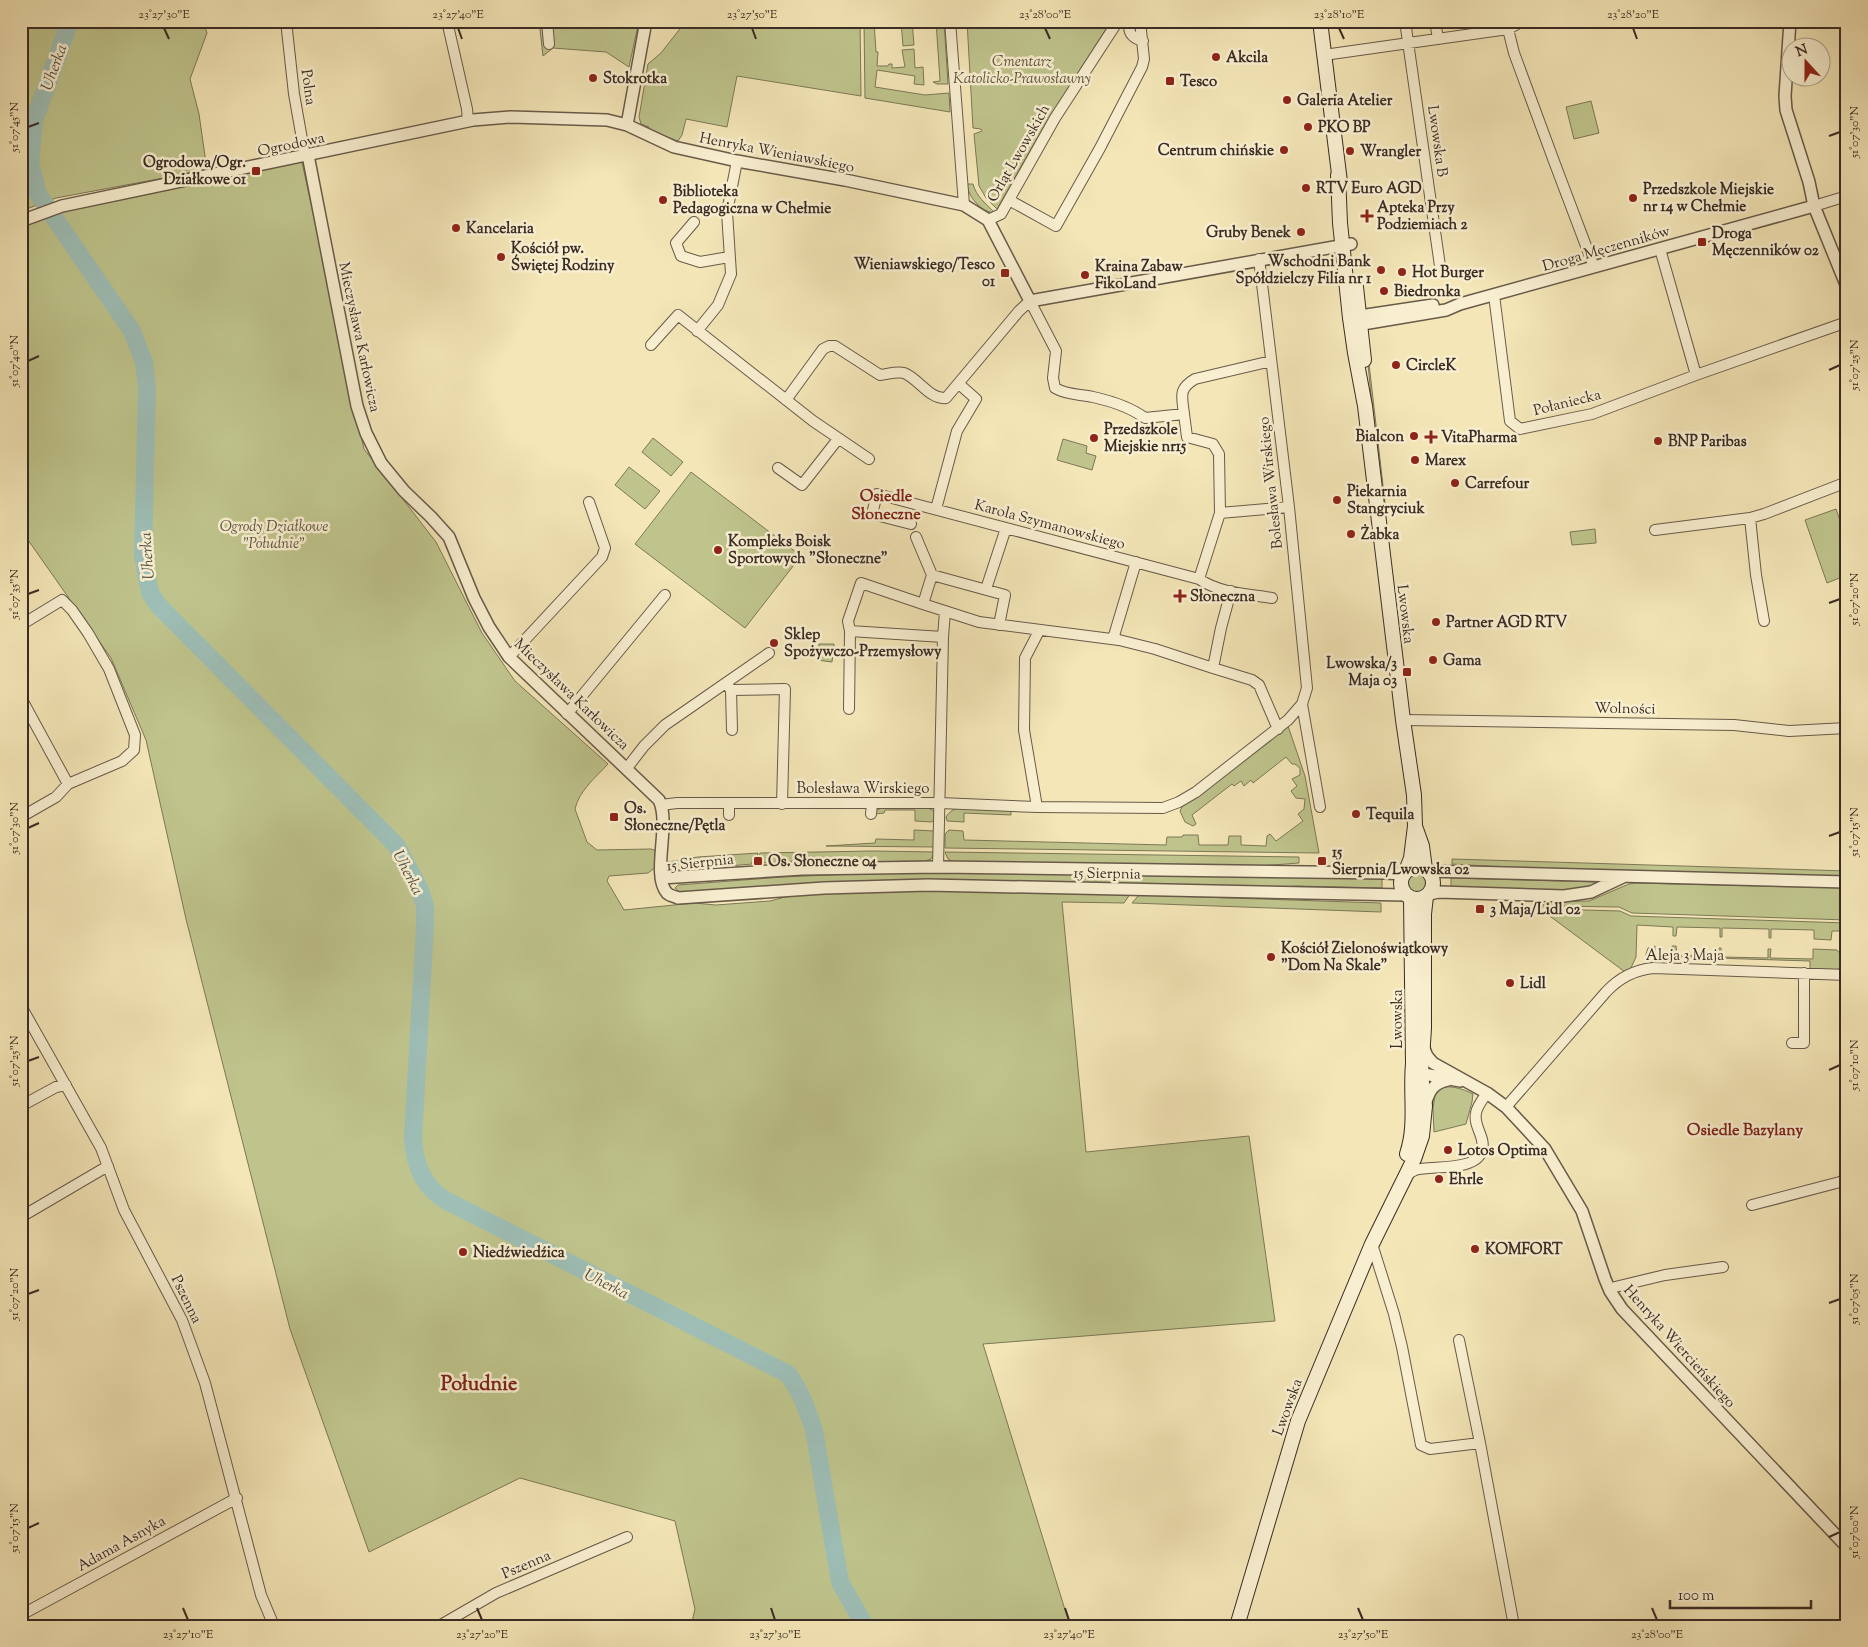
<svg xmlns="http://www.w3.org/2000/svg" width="1868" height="1647" font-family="'Sorts Mill Goudy',serif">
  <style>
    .green { fill: #bfc48c; stroke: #7c7858; fill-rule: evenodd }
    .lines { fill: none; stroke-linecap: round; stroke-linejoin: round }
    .river { stroke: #9ebeb6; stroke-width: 18 }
    .minor-casing { stroke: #685a4a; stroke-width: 12 }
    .tertiary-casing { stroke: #685a4a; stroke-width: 14 }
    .secondary-casing { stroke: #3a2c25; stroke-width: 16 }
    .minor { stroke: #f8efd0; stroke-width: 10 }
    .tertiary { stroke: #f8efd0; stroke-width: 11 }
    .secondary { stroke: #f8efd0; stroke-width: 14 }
    .ticks { fill: none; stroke: #3a2c25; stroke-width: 2 }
    .poi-dot { fill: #8f2418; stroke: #f8efd0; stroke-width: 2 }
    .labels { text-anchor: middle; stroke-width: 5; stroke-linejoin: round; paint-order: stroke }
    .poi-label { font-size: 15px; font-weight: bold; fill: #3a2c25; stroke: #f8efd0; text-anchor: start }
    .park-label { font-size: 15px; font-style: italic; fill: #5b523f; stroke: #f8efd0 }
    .street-label { font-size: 15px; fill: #3a2c25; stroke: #f8efd0 }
    .water-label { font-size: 16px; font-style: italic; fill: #535049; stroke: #f8efd0 }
    .neighbourhood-label { font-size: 16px; font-weight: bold; fill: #7a1f14; stroke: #f8efd0 }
    .district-label { font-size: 20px; font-weight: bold; fill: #7a1f14; stroke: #f8efd0 }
    .neatline { fill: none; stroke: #3a2c25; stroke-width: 2 }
    .ticks-label { font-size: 12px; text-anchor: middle; fill: #3a2c25 }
  </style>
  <rect width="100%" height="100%" fill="#f4e6b7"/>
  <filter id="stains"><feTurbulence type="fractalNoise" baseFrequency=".004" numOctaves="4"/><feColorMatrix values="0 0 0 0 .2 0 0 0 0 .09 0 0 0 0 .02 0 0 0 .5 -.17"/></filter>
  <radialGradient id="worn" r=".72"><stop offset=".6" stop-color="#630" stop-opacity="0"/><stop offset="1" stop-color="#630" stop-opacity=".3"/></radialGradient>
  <path class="green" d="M21,21h182l4,12 -17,46 9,35 8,56 -151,28 -35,13z
    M539,21h100l-10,46 -23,-15 -53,-4 -10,8z
    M686,21h174l1,75 -124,-20 -10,51 -41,-8 -4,16 -4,6 -29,-11v-3l-8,-3 -2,-7 9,-53 13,-11z
    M864,21h10l2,31h2l-1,14h11l1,-2h3v4l13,-1 -3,-17 12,-1 1,19 8,-1 1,18 -10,-1 1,-8 -38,-6 -2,17 50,8 24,-2 1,19 -85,-14z
    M901,21h11l2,24 -11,1z
    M936,21h8l4,63h-11l-4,-2 7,-1z
    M967,21h144l-65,102 -49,86 -11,-11 -7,-12 -5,-52 8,-3 -1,-2 -8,-1z
    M1591,101l8,32 -25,6 -8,-32z
    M302,162l62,287 72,93 46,91 33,48 93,83c-13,14 -29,27 -33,45l12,33 10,8 54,-1 6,2 -1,16 -8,6 -39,3 -2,5 17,29 70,-7 22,2 54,-4 23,-6 135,-5 202,4 -6,9 -62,-1 24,250 163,-16 26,185 -292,23 87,282h-379l4,-17 -20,-88 -155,-43 -151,74 -79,-223 -104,-410 -40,-179 -35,-82 -83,-118 -7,-6v-307l37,-14zM424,900l1,27 -8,140 6,-167z
    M967,184h6c3,12 13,20 22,29 -14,-1 -27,-16 -28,-29z
    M1367,355h1l17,148 -3,1z
    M653,438l30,24 -12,14 -29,-24z
    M1063,439l24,7 -1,7 10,3 -4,14 -35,-10z
    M629,467l31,24 -15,18 -30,-24z
    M691,472l110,84 -56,72 -110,-84z
    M1836,509l11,31v35l-20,8 -22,-63z
    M1595,529l1,14 -24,2 -2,-13z
    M819,644h15l-2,18 -15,-2z
    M1288,726l17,50 14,77 -374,-5v-14l4,-4 14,1 1,9 202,5 1,-8h15l1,-2h15l1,10h29l1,-9h12v9l25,1 1,-10 3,-2 6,7 27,-20 -5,-7 6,-5 1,-10 -9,-1 -5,-7 6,-5 -5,-7 8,-4v-7l-5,-4h-3l-6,-7 -33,26 -2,-3 -7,6 -3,-5 -7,5 -2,-2 -40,31 4,9 -3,2 -8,-4 -5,-11 3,-6 13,-8z
    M883,807l45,1 6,3 2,9 -5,2 -16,-1v-11h-30l-1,3 -9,1 1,-3z
    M959,808h52v7l-47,-2v9l-17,-1 -1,-4c3,-5 7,-8 13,-9z
    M914,830l21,1 1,16 -110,-1 49,-3 1,-4 38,1z
    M873,851l62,1 -4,7 -6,2 -64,1 -44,-2 -55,3v-3h-6l4,-7z
    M945,852l354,5v6l-52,4 -293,-5 -6,-3z
    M758,853l-3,7 -3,1v3l-70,6 -8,-1 -6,-7 30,-5z
    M1452,859l395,12v6l-311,-8 -84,-5z
    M1406 883a11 11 0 1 1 22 0a11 11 0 1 1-22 0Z
    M897,872l485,6v10l-85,-2 -35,2 -582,4 -5,-4 3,-3 105,-8z
    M1451,878l148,4 1,2 -27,7 -122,-3z
    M1635,883l212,5v32l-215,-7 -13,-6 -71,-1 -9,2 8,-6 42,-1 40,-17z
    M1139,895l242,8v9l-249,-9z
    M1548,909l72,2 11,5 216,7v8h-15l-1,9 -17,-1v-9l-43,-1v9h-2v-9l-47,-1v9h-2v-9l-43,-1 -1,9h-3v-9l-36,-2 -1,32 -6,13 -5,2 -82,-61z
    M1655,946v8l17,1v-9h4l1,9 42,1v-8h2l1,9 46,1v-9h3l-1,9 43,1v-10l24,1 5,6v9l-5,5 -27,-1v-8l-129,-4v7h-7l-1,-7h-12l-1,5 -9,2 -4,-4 -1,-6 2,-6z
    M1443,1087c11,-1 20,2 30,7l-1,8 -6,22 -32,8 -1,-24 2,-14z"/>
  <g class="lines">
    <path class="river" d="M70,21l-36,100 -4,42 8,31 94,137 12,31 3,26 -4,169 7,36 9,13 237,239 24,45 5,16v21l-12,210c1,26 9,50 34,64l341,173c13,18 19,35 26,56l26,152 25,44"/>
    <defs>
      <path id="minor" d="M286,21l8,73 11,62
        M447,21l20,88 1,12
        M547,21l2,23
        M950,21l14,184
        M1130,21c-3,12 2,17 13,20
        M1405,21l35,245
        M1435,21l3,18
        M1508,29l6,24 41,111 39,103
        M1324,55l184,-26 15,-8
        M1009,200l47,26 44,-78 42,-81 2,-8 -4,-38
        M1814,206l33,-10
        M988,220l13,-6 54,-96 63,-97
        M694,222l-18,21 5,13 19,6 29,-5
        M1660,249l36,126
        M1494,295l16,126 10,8 72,-15 104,-39 151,-53
        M697,331l21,-26 13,-31 -4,-62 10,-51
        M651,345l27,-30 135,106 56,38
        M786,400l37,-51 6,-3h6l45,29c8,-1 17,-4 24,-2 14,5 26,27 42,25l73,-87 11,-10 26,50 -3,27 2,10c12,7 24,6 38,9 18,4 37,10 52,21l39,-4 3,23 26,7 6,10 1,59 -21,66
        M1184,414c-2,-18 -6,-25 11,-35l76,-18
        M778,468l24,17 36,-46
        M936,509l21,-78 19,-32 -17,-15
        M1220,513l69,-6
        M1750,518l6,57 8,46
        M911,524l-39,-10 5,-20 322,85c20,14 49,15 73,19
        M1655,530l95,-12 14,-4 83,-32
        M916,537l16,38 -9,29 56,18 140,18 36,9 58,19
        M932,575l73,20 -6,30
        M986,589l20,-61
        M1231,591l-10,37 -8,40 39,12 7,5 19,44
        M21,625l41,-25 10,10 16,23 21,36 26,66 -1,15 -12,11 -54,23 -12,13 -35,20
        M850,631l-2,-10 13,-38 62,21
        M943,637l2,-26
        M1113,639l23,-77
        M509,657l93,-100 3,-9 -16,-46
        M726,683l5,7 54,-1 -3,115
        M731,690l1,40
        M21,698l47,86
        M1302,704l18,103
        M849,709l1,-78 93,6 -5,230
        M567,714l98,-119
        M1403,720l331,5 55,6 58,-3
        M627,768l17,-22 21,-21 104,-72
        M729,803v12
        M661,805l16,-2h263l97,4 126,1 16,-6 17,-10 92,-72 14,-16 5,-16 -18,-181 -30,-248
        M1037,807l-13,-77 1,-72 14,-27
        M871,814l1,-11
        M21,1006l80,142 23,62 58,110 23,63 56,212 13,31
        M1792,1043h12v-70
        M21,1106l35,-19 10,-2
        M1506,1107l100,-115c13,-14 28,-22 47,-24l194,7
        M1405,1176c3,-2 6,-4 10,-6 17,-5 62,2 67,-20 4,-12 -9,-24 -6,-37 1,-7 7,-14 11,-20
        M1752,1205l88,-23 7,-4
        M21,1217l87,-51
        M1372,1244l22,70 8,33 19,98 9,4 50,-6 34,183
        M1610,1291l5,-4 50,-12 58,-8
        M1459,1340l21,103
        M21,1615l216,-117
        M439,1626l57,-33 131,-56"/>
      <path id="tertiary" d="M1790,21l-5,75 1,14 23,72 5,24 33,81
        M627,125l19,-104
        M308,155l49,251 9,27 15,30 23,28 27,26 18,20 25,61 15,29 20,30 150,143c12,24 -8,75 8,93 3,3 7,3 11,5l146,-10 104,-3 477,10
        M21,221l41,-15 411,-86 38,-3 96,3 20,5 47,22 63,14 108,19 119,25 24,15 42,81 321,-57
        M1353,317l80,-12
        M1351,326l95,-16 14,-6 354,-98
        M1428,871l419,11
        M661,878l141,-9 136,-2 447,6 18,1
        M1429,894l10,-2 125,4 27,-4 32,-15
        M1423,1046l4,10 6,7 54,30 19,14 39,42 37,62 23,68 5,12 12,18 225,238
        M1414,1072l46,9
        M1425,1105c4,-14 8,-22 23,-25"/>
      <path id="secondary" d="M1320,21l20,161
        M1338,175l2,48 10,95 5,35 10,53 38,314 11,75 1,31 -4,32 -5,13
        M1356,287l8,73
        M1416,829l6,17 3,23
        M1401 883a16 16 0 1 1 32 0a16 16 0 1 1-32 0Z
        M1407,1154c10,-30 3,-59 6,-90l-2,-166
        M1237,1626l61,-205 74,-177 42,-85 8,-23 3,-30 -4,-32 3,-46v-114l2,-18"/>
    </defs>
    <use href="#minor" class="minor-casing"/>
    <use href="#tertiary" class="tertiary-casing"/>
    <use href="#secondary" class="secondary-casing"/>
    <use href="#minor" class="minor"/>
    <use href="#tertiary" class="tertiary"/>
    <use href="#secondary" class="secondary"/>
  </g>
  <path class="ticks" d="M164,28l5,11M458,28l4,11M752,28l4,11M1045,28l5,11M1339,28l5,11M1633,28l4,11M28,127l11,-4M1829,136l11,-4M28,361l11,-5M1829,370l11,-5M28,594l11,-4M1829,603l11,-4M28,828l11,-5M1829,836l11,-4M28,1061l11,-4M1829,1070l11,-5M28,1294l11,-4M1829,1303l11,-4M28,1528l11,-5M1829,1537l11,-5M183,1608l5,12M477,1608l5,12M771,1608l4,12M1065,1608l4,12M1358,1608l5,12M1652,1608l5,12"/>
  <g class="poi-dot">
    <circle cx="1216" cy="57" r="5"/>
    <circle cx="593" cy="78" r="5"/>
    <rect x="1165" y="76" width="10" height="10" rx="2.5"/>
    <circle cx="1287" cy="100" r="5"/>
    <circle cx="1308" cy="127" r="5"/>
    <circle cx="1284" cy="150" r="5"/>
    <circle cx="1350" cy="151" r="5"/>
    <rect x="251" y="166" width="10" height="10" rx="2.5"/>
    <circle cx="1306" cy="188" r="5"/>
    <circle cx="1633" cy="198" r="5"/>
    <circle cx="663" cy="200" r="5"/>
    <path d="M1364.5 208.5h5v5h5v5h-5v5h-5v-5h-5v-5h5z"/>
    <circle cx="456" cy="228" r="5"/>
    <circle cx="1301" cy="232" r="5"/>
    <rect x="1697" y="237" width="10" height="10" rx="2.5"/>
    <circle cx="501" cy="257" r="5"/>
    <circle cx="1381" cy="270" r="5"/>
    <circle cx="1402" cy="272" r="5"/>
    <rect x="1000" y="268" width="10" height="10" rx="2.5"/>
    <circle cx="1085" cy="275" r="5"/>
    <circle cx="1384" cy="291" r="5"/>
    <circle cx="1396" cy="365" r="5"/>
    <circle cx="1414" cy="436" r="5"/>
    <path d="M1428.5 429.5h5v5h5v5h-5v5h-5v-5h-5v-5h5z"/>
    <circle cx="1094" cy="438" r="5"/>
    <circle cx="1658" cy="441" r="5"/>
    <circle cx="1415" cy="460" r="5"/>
    <circle cx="1455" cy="483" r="5"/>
    <circle cx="1337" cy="500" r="5"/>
    <circle cx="1351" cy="534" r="5"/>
    <circle cx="718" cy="550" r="5"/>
    <path d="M1177.5 588.5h5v5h5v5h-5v5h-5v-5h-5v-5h5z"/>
    <circle cx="1436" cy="622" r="5"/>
    <circle cx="774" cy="643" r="5"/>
    <circle cx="1433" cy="660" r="5"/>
    <rect x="1402" y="667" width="10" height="10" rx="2.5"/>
    <circle cx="1356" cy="814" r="5"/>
    <rect x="609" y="812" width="10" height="10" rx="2.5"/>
    <rect x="753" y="856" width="10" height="10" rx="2.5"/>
    <rect x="1317" y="856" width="10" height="10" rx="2.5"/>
    <rect x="1475" y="904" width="10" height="10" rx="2.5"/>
    <circle cx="1271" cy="957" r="5"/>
    <circle cx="1510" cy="983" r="5"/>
    <circle cx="1448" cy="1150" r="5"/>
    <circle cx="1439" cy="1179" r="5"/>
    <circle cx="1475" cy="1249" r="5"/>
    <circle cx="463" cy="1252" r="5"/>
  </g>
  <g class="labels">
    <g class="poi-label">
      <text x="1226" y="62">Akcila</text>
      <text x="603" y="83">Stokrotka</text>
      <text x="1180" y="86">Tesco</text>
      <text x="1297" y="105">Galeria Atelier</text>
      <text x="1318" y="132">PKO BP</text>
      <text x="1274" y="155" text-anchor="end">Centrum chińskie</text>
      <text x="1360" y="156">Wrangler</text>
      <text x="246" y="167" text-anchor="end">Ogrodowa/Ogr.<tspan x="246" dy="17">Działkowe 01</tspan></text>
      <text x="1316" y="193">RTV Euro AGD</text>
      <text x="1643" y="194">Przedszkole Miejskie<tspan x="1643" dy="17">nr 14 w Chełmie</tspan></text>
      <text x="673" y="196">Biblioteka<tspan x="673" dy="17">Pedagogiczna w Chełmie</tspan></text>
      <text x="1377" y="212">Apteka Przy<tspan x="1377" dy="17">Podziemiach 2</tspan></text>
      <text x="466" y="233">Kancelaria</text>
      <text x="1291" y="237" text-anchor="end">Gruby Benek</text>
      <text x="1712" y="238">Droga<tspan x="1712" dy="17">Męczenników 02</tspan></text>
      <text x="511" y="253">Kościół pw.<tspan x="511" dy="17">Świętej Rodziny</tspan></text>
      <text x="1371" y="266" text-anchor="end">Wschodni Bank<tspan x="1371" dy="17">Spółdzielczy Filia nr 1</tspan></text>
      <text x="995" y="269" text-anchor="end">Wieniawskiego/Tesco<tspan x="995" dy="17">01</tspan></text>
      <text x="1095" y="271">Kraina Zabaw<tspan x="1095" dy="17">FikoLand</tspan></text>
      <text x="1412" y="277">Hot Burger</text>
      <text x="1394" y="296">Biedronka</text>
      <text x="1406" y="370">CircleK</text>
      <text x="1104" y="434">Przedszkole<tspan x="1104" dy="17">Miejskie nr15</tspan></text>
      <text x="1404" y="441" text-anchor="end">Bialcon</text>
      <text x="1441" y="442">VitaPharma</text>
      <text x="1668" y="446">BNP Paribas</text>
      <text x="1425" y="465">Marex</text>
      <text x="1465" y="488">Carrefour</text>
      <text x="1347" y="496">Piekarnia<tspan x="1347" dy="17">Stangryciuk</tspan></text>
      <text x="1361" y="539">Żabka</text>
      <text x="728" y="546">Kompleks Boisk<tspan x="728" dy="17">Sportowych "Słoneczne"</tspan></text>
      <text x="1190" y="601">Słoneczna</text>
      <text x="1446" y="627">Partner AGD RTV</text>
      <text x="784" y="639">Sklep<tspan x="784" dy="17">Spożywczo-Przemysłowy</tspan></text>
      <text x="1443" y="665">Gama</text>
      <text x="1397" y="668" text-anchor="end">Lwowska/3<tspan x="1397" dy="17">Maja 03</tspan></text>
      <text x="624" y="813">Os.<tspan x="624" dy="17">Słoneczne/Pętla</tspan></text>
      <text x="1366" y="819">Tequila</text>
      <text x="1332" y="857">15<tspan x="1332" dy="17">Sierpnia/Lwowska 02</tspan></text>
      <text x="768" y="866">Os. Słoneczne 04</text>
      <text x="1490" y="914">3 Maja/Lidl 02</text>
      <text x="1281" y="953">Kościół Zielonoświątkowy<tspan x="1281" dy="17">"Dom Na Skale"</tspan></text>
      <text x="1520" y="988">Lidl</text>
      <text x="1458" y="1155">Lotos Optima</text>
      <text x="1449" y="1184">Ehrle</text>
      <text x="1485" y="1254">KOMFORT</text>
      <text x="473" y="1257">Niedźwiedźica</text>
    </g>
    <g class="park-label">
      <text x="1022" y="66">Cmentarz<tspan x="1022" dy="17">Katolicko-Prawosławny</tspan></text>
      <text x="274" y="531">Ogrody Działkowe<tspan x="274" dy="17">"Południe"</tspan></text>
    </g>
    <g class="street-label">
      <text transform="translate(309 87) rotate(82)" y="5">Polna</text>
      <text transform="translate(1438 141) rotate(82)" y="5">Lwowska B</text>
      <text transform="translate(291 144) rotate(-12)" y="5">Ogrodowa</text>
      <text transform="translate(777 152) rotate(11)" y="5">Henryka Wieniawskiego</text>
      <text transform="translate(1018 153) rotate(-60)" y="5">Orląt Lwowskich</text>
      <text transform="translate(1606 248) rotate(-16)" y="5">Droga Męczenników</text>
      <text transform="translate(360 337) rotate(78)" y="5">Mieczysława Karłowicza</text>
      <text transform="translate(1567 402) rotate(-14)" y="5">Połaniecka</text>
      <text transform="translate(1270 483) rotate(-96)" y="5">Bolesława Wirskiego</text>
      <text transform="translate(1050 524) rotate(15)" y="5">Karola Szymanowskiego</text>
      <text transform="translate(1406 614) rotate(83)" y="5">Lwowska</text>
      <text transform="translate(572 694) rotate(44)" y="5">Mieczysława Karłowicza</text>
      <text transform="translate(1625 708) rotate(1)" y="5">Wolności</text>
      <text x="863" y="793">Bolesława Wirskiego</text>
      <text transform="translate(700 862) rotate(-6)" y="5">15 Sierpnia</text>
      <text transform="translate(1107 873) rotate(1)" y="5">15 Sierpnia</text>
      <text x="1685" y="960">Aleja 3 Maja</text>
      <text transform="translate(1397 1019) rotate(-90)" y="5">Lwowska</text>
      <text transform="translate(187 1299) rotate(64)" y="5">Pszenna</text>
      <text transform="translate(1680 1346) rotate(48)" y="5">Henryka Wiercieńskiego</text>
      <text transform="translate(1287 1407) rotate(-70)" y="5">Lwowska</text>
      <text transform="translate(121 1543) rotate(-29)" y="5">Adama Asnyka</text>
      <text transform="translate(526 1564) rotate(-23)" y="5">Pszenna</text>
    </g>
    <g class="water-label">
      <text transform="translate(53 67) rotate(-70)" y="6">Uherka</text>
      <text transform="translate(146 556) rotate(-94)" y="6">Uherka</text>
      <text transform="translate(409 872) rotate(63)" y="6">Uherka</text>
      <text transform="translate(607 1283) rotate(27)" y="6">Uherka</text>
    </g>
    <g class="neighbourhood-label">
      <text x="886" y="501">Osiedle<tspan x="886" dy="18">Słoneczne</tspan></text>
      <text x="1745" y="1135">Osiedle Bazylany</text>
    </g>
    <g class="district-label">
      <text x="479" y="1390">Południe</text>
    </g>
  </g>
  <rect width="1868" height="1647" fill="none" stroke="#f4e6b7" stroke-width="55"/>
  <g transform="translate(1806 62) rotate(339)"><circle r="24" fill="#f8efd0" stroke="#aca18c"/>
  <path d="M0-4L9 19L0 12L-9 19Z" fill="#8f2418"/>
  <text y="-8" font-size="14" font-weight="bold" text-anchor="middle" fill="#3a2c25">N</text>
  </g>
  <path d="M1670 1600v8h141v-8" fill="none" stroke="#3a2c25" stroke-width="2.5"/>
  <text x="1678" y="1600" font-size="15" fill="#3a2c25" stroke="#f8efd0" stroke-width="4" paint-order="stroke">100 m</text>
  <rect x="28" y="28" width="1812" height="1592" class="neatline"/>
  <g class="ticks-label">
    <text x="164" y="18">23°27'30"E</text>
    <text x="458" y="18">23°27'40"E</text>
    <text x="752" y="18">23°27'50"E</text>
    <text x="1045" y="18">23°28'00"E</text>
    <text x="1339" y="18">23°28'10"E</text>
    <text x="1633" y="18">23°28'20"E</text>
    <text transform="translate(14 127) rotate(-90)" y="4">51°07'45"N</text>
    <text transform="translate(1854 132) rotate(-90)" y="4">51°07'30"N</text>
    <text transform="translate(14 361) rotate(-90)" y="4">51°07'40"N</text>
    <text transform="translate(1854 365) rotate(-90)" y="4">51°07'25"N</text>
    <text transform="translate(14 594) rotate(-90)" y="4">51°07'35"N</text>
    <text transform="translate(1854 599) rotate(-90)" y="4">51°07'20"N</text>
    <text transform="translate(14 828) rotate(-90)" y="4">51°07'30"N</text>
    <text transform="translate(1854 832) rotate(-90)" y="4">51°07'15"N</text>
    <text transform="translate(14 1061) rotate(-90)" y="4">51°07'25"N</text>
    <text transform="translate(1854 1065) rotate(-90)" y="4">51°07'10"N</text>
    <text transform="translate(14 1294) rotate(-90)" y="4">51°07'20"N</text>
    <text transform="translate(1854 1299) rotate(-90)" y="4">51°07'05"N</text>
    <text transform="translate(14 1528) rotate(-90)" y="4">51°07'15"N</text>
    <text transform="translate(1854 1532) rotate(-90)" y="4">51°07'00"N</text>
    <text x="188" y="1638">23°27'10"E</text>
    <text x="482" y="1638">23°27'20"E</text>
    <text x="775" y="1638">23°27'30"E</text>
    <text x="1069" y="1638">23°27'40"E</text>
    <text x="1363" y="1638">23°27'50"E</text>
    <text x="1657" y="1638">23°28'00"E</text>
  </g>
  <rect width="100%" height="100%" filter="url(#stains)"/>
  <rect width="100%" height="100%" fill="url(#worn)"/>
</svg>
